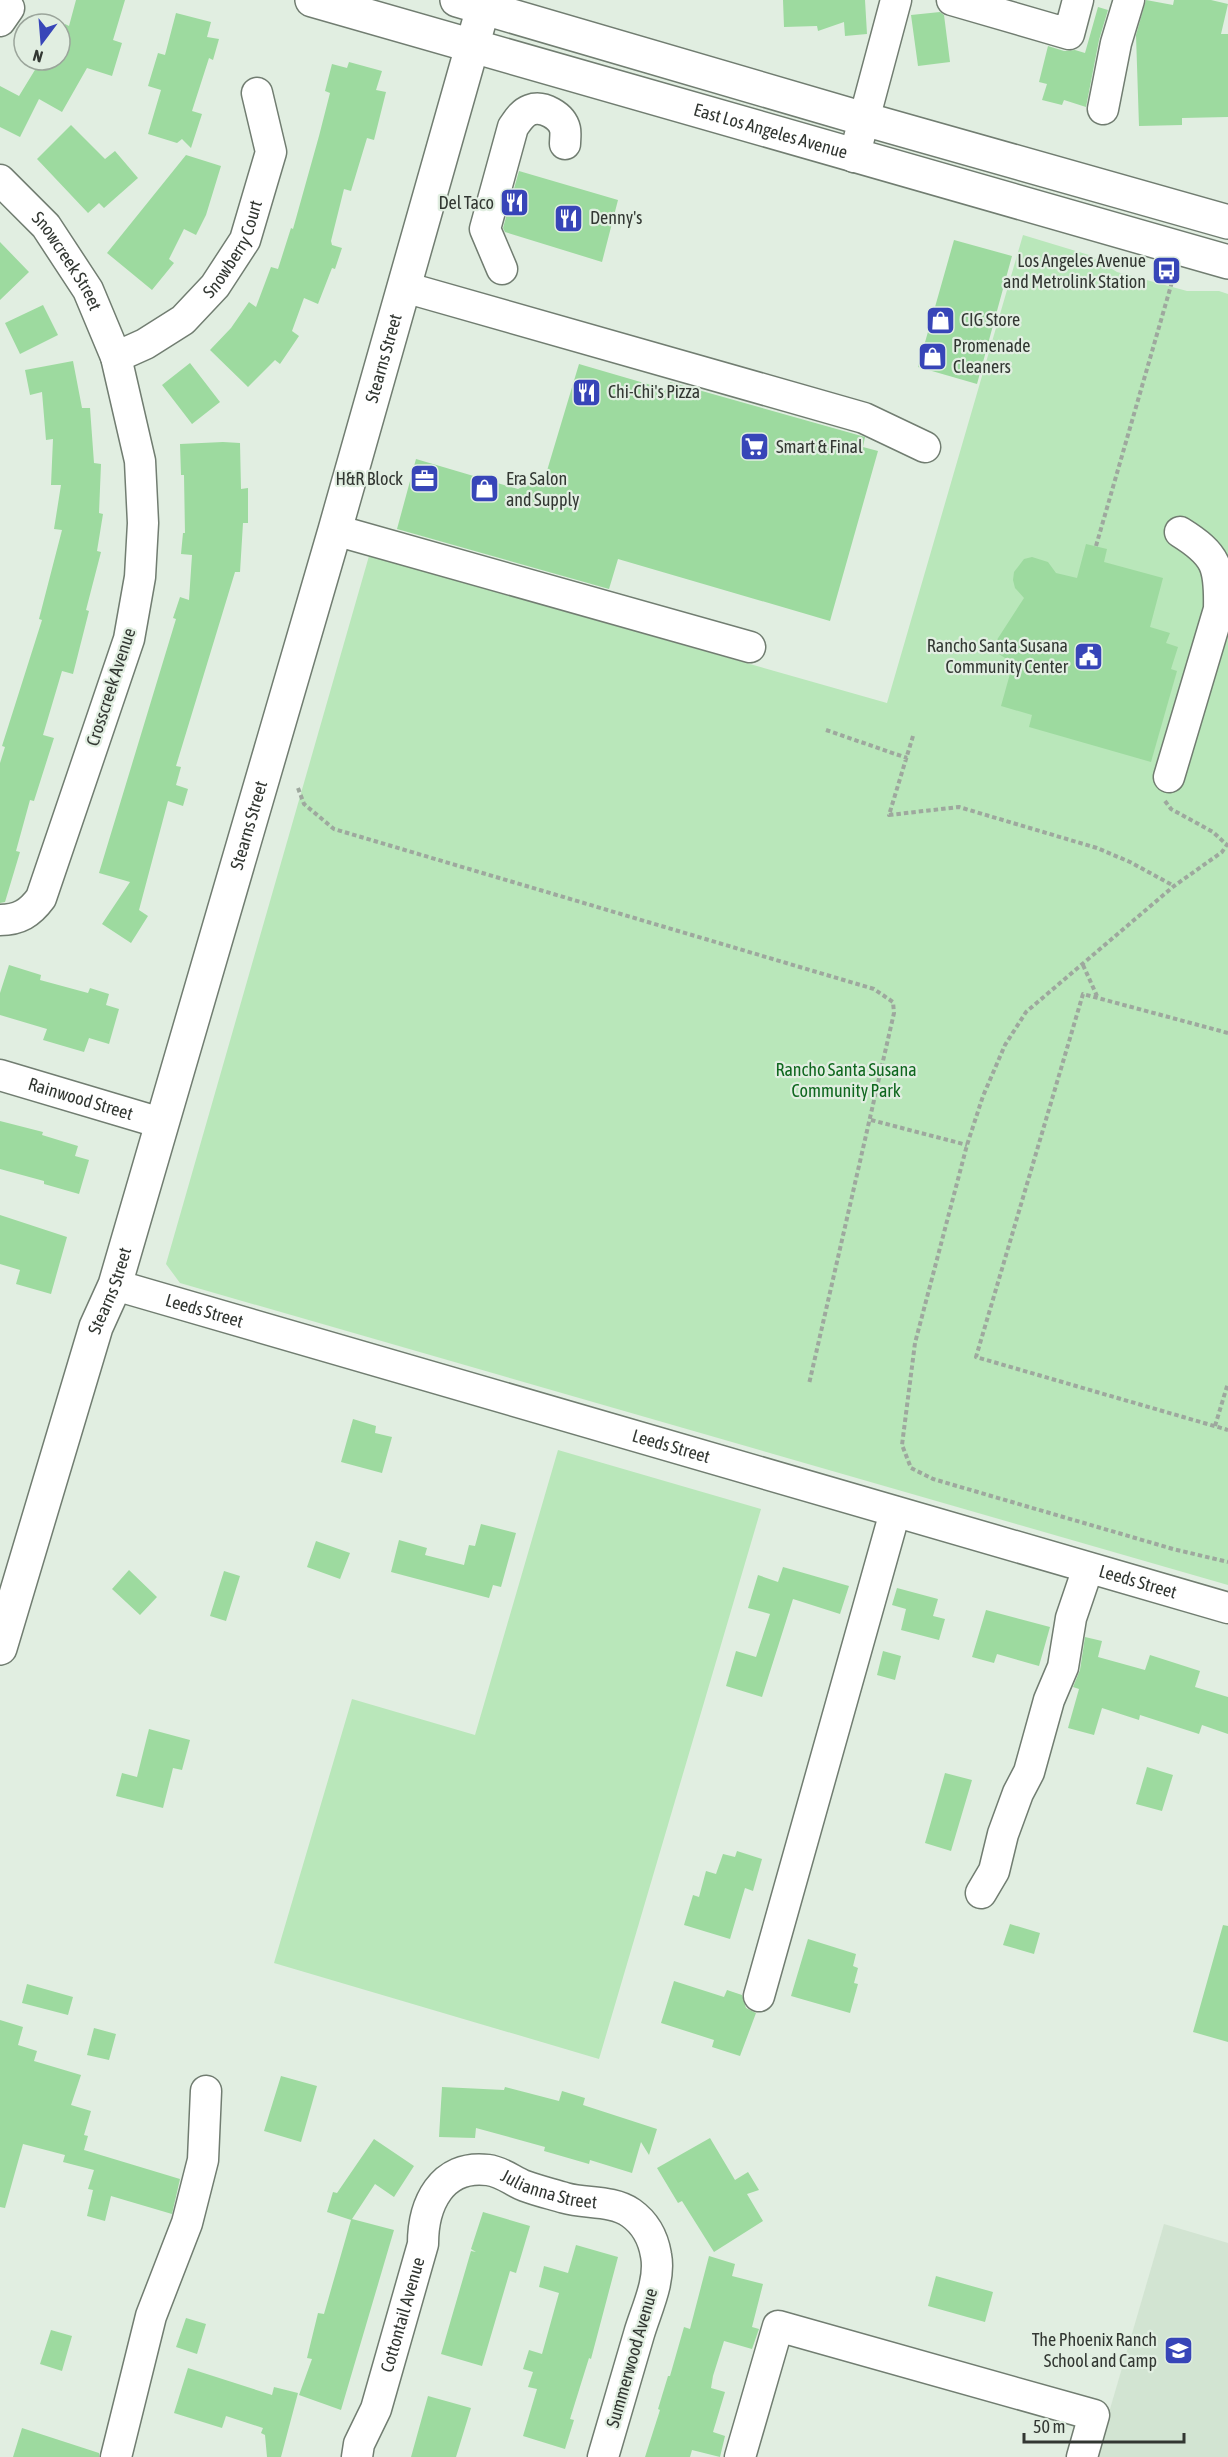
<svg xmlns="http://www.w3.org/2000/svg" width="1228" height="2457" font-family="'Asap Condensed',sans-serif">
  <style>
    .built { fill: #d2e4d2 }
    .green { fill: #b9e7ba }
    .building { fill: #9dda9f }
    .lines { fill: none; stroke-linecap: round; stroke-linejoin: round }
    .minor-casing { stroke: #717d71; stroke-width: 33 }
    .major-casing { stroke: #717d71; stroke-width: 36 }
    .path { stroke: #9ea89e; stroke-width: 4; stroke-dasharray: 4.5 3; stroke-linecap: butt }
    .minor { stroke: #fff; stroke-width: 30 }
    .major { stroke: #fff; stroke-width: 33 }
    .labels { text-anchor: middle; stroke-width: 4.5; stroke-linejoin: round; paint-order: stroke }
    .street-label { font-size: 18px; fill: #323732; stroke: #e1eee1 }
    .poi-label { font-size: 18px; fill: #323732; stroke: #e1eee1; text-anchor: start }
    .park-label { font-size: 18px; fill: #0f671f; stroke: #e1eee1 }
  </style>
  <rect width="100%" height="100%" fill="#e1eee1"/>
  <path class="built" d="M1164,2224l64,19v214h-132z"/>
  <path class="green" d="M1023,235l66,20 28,17 70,19h32l9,3v1291l-1048,-302 -14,-19 203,-708 518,147z
    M558,1450l203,59 -162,550 -325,-96 78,-264 123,36z"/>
  <path class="building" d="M76,0h49l-12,40 9,3 -10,33 -25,-8 -25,44 -23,-13 -19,38 -20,-10v-41l19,10 22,-36h19v-21l5,-15 4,2z
    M783,0h82l2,34 -22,2 -1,-14 -26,9 -1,-5 -33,1z
    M1146,0l27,5 1,-5h37l17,4 -7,30h7v83l-46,1v7l-43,1 -3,-91z
    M1098,7l10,3 -9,30 -13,67 -22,-7 -2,5 -20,-5 5,-16 -8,-2 9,-36 16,5 11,-1 10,3z
    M940,12l4,3 6,47 -32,4 -7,-51z
    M176,13l35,9 -4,15 12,2 -6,21 -4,-2 -17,53 10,3 -11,34 -9,-9 -5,4 -29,-9 13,-44 -13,-4 10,-33 7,2z
    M349,62l33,9 -6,19 10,2 -12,48 -7,-2 -16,53 -7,-2 -13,52 1,4 10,3 -7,21 -3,-1 -14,36 -14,-6 -12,33 7,5 -19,28 -5,-4 -27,27 -38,-37 21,-22 18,-26 7,5 15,-40 7,2 13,-41 2,1 26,-93 11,-43 -5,-2 7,-27 15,4z
    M71,125l34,34 10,-8 23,27 -34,30 -5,-5 -11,10 -51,-54z
    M186,155l35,11 -15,49 -10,20 -12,-6 -15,30 5,4 -22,27 -45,-37z
    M519,171l99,29 -16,62 -97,-30 -2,-4z
    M954,240l58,16 -35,128 -59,-17z
    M0,242l29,30 -29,28z
    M43,305l15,30 -38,19 -15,-31z
    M73,361l9,47h8l4,55 7,1 -2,49 4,1 -6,37 4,1 -15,58 3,1 -16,63 -11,-3 -19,64 11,3 -20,63 -4,-1 -14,51 4,1 -15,50 -5,1v-140l5,-16 -3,-1 40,-126 -3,-1 23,-89 -8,-1 7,-44h-10l2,-46 -7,1 -4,-48 -12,3 -5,-25z
    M190,363l30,39 -28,22 -30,-39z
    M579,364l89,26 2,-8 195,55 -2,10 15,4 -48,170 -212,-62 -9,30 -212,-60 19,-70 102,30 28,-15z
    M223,442l17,1 1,46 7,-1v35h-5l-3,49h-5l-59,194 5,1 -5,18 12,4 -5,17 -15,-5 -29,109 9,6 -17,27 -29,-19 28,-42 -31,-9 77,-254 -3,-1 7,-21 9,3 3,-45 -11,-1 2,-21h2l-1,-58h-3l-1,-31z
    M1086,544l21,5 -3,13 59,16 -13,49 20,6 -4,10 12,4 -7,22 6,2 -26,91 -122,-35 3,-12 -31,-9 12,-43 -22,-14 33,-51 -9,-10 -2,-8 1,-8 10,-13 8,-2 16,5 8,11 21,5z
    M9,965l32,10 -1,5 48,13 2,-5 19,6 -3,11 13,4 -10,35 -20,-6 -5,14 -41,-12 4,-11 -47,-14v-22z
    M0,1121l43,11 -1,3 36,11 -3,10 14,4 -10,34 -35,-10v-3l-44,-12z
    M0,1215l67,22 -16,57 -35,-10 4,-14 -20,-6z
    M353,1419l23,7 -1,7 17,4 -10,36 -41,-11z
    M481,1524l35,9 -15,54 -8,-2 -4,13 -98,-26 8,-32 28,8 -2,7 39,10 5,-20 6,1z
    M316,1541l34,12 -10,26 -33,-12z
    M783,1567l66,19 -9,28 -47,-15 -31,98 -36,-11 10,-35 20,6 14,-43 -22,-6 10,-33 20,7z
    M129,1570l28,27 -17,18 -28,-26z
    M224,1571l16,5 -14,45 -16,-5z
    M897,1588l41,11 -5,17 12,3 -6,21 -38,-10 5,-21 -14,-4z
    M986,1610l64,17 -11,39 -42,-12 -3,9 -22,-6z
    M1085,1637l17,4 -4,16 47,13 5,-15 50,16 -5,16 33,10v37l-26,-9 -3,9 -59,-19 -1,5 -37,-12 -8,27 -26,-7 11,-39 -6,-2 7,-17z
    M883,1651l18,5 -6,24 -18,-5z
    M149,1729l41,11 -8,30 -9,-2 -10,40 -47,-12 6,-23 15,4z
    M1147,1767l26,8 -11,36 -26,-7z
    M945,1773l27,7 -21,71 -26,-8z
    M737,1851l25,8 -9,32 -8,-3 -15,51 -46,-14 9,-30 6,2 7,-26 10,3 7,-20 12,3z
    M1010,1924l30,9 -6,21 -31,-9z
    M1223,1925l5,1v116l-35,-10z
    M808,1939l48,15 -3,12 5,2 -4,15 4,1 -8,29 -59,-17z
    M674,1981l50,16 3,-7 15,5 4,13 10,5 -16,43 -28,-9 2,-7 -53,-17z
    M27,1984l46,13 -5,18 -46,-12z
    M0,2020l23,7 -5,18 19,6 -3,10 47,14 -10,30 20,6 -7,24 4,1 -4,14 96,29 -8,35 -61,-18 -6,25 -18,-5 6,-26 -5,-1 6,-19 -31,-8 2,-7 -42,-11 -18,64 -5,-1z
    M94,2028l22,6 -7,26 -22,-5z
    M281,2076l36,10 -16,56 -37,-11z
    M442,2087l62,3 1,-3 54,14 3,-10 23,7 -2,7 74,24 -8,26 -8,-13 -9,31 -42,-13 -1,4 -45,-13 1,-4 -69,-19 -1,10 -36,-1z
    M710,2138l25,42 13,-8 11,18 -12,4 16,27 -49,31 -32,-51 -4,2 -21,-35z
    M374,2139l40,27 -20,31 -19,-13 -23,35 42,11 -53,180 -42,-15 13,-36 -5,-1 11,-45 6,1 27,-94 -24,-8 6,-20 4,1z
    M483,2212l47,14 -14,47 -6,-2 -28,95 -41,-12 30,-103 5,1 -5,-3z
    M576,2245l42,12 -27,102 -2,-1 -19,61 4,1 -9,29 -42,-13 14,-47 -9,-2 5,-15 -10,-3 6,-19 13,4 17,-61 -20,-6 5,-21 24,7z
    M709,2256l26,8 -3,12 31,8 -11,43 7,2 -7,20 -28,-8 -11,35 -2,12 14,4 -12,40 12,4 -5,21 -28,-7 -2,7h-45l15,-47 -2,-1 10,-33h2l14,-49 6,2z
    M936,2276l57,16 -8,30 -57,-16z
    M186,2318l20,6 -9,30 -21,-7z
    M51,2330l21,6 -10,35 -22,-7z
    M188,2368l84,27 2,-8 24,6 -17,64h-14l-2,-22 -4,-2 2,-5 -37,-12 -4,12 -48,-15z
    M428,2396l43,12 -15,49h-45z
    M22,2428l77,25v4h-86z"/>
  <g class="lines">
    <defs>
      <g id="minor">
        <path d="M952,0l117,34 9,-34"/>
        <path d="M0,21l9,-13"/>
        <path d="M1103,109l13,-66 13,-43"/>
        <path d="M854,157l42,-157"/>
        <path id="s1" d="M0,180l46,46 42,64 28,67 24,104 3,62 -3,54 -11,62 -88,259c-11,15 -22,22 -41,22"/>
        <path d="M502,269l-17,-40 28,-102c5,-7 9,-14 17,-17 13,-5 32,6 35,19 1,4 0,11 0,15"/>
        <path d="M404,287l460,131 61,29"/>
        <path id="s2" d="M116,357l29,-13 38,-24 32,-34 30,-46 26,-88 -14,-59"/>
        <path d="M335,530l415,117"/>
        <path d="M1169,777l50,-168c1,-42 -2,-54 -39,-77"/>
        <path id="s3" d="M0,1075l161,48"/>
        <path id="s4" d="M115,1285l1113,323"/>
        <path d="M981,1893l13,-22 9,-37 15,-41 11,-21 20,-72 14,-33 8,-49 17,-50"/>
        <path d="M759,1996l136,-484"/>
        <path d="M116,2457l35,-141 36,-93 16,-63 3,-69"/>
        <path id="s5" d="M357,2457l2,-13 17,-35 47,-165c0,-39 18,-80 65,-74 15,2 24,11 37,16 13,5 27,8 40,12 21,6 47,2 66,15 14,10 22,24 25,42 5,26 -10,55 -17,79 -12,41 -24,82 -36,123"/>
        <path d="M740,2457l38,-131 316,89 -12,42"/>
      </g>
      <g id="major">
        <path id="s6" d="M312,0l916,262"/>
        <path d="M457,0l407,119 364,103"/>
        <path id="s7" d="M0,1648l96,-321 19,-42 220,-755 148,-522"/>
      </g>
    </defs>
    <use href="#minor" class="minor-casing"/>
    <use href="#major" class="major-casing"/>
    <path class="path" d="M1096,546l76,-264
      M826,730l81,28
      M913,736l-24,79 70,-8 138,41 33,14 44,24
      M298,788l6,16 30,25 540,160 19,13 1,11 -85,371
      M1165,801l6,8 42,23 15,14
      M1228,843l-6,9 -48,34 -148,126 -21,33 -22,51 -16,49 -52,198 -13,102 9,23 22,11 240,70 55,13
      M1083,965l14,31
      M1228,1033l-145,-39 -107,363 252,73
      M871,1120l96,25
      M1215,1426l13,-43"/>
    <use href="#minor" class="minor"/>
    <use href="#major" class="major"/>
  </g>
  <defs>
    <symbol id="restaurant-square" viewBox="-11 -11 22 22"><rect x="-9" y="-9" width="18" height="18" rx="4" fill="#3745b8" stroke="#e1eee1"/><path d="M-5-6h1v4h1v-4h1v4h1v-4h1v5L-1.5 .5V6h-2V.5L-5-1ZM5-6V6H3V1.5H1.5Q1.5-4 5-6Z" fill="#fff"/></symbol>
    <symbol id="bus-square" viewBox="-11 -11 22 22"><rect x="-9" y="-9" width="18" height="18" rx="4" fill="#3745b8" stroke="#e1eee1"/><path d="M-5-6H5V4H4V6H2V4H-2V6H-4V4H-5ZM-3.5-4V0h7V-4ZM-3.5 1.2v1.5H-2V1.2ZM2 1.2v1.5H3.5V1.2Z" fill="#fff"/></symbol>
    <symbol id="shop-square" viewBox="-11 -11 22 22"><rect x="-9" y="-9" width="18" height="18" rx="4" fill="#3745b8" stroke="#e1eee1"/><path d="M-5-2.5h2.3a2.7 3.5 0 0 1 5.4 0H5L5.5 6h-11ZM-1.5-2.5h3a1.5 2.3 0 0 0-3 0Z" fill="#fff"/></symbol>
    <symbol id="supermarket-square" viewBox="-11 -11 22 22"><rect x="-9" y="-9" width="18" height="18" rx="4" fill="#3745b8" stroke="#e1eee1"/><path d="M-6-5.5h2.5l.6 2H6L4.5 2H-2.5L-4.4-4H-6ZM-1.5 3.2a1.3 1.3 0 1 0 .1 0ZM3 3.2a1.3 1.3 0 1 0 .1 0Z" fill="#fff"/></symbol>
    <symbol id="office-square" viewBox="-11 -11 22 22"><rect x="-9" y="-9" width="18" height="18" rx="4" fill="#3745b8" stroke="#e1eee1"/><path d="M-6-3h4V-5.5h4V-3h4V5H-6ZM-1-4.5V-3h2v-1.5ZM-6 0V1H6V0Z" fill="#fff"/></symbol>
    <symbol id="civic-square" viewBox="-11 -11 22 22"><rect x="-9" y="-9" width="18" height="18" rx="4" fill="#3745b8" stroke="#e1eee1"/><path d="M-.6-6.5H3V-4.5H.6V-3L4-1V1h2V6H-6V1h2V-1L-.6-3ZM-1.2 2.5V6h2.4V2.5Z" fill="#fff"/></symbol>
    <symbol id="school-square" viewBox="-11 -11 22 22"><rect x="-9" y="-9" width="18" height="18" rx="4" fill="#3745b8" stroke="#e1eee1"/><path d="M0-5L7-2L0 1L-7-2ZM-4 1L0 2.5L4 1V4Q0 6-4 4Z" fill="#fff"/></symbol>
  </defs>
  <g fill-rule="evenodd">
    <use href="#restaurant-square" x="498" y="186" width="33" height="33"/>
    <use href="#restaurant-square" x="552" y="202" width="33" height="33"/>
    <use href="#bus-square" x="1150" y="254" width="33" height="33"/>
    <use href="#shop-square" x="924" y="304" width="33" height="33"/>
    <use href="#shop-square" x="916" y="340" width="33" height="33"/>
    <use href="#restaurant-square" x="570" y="376" width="33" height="33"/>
    <use href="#supermarket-square" x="738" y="430" width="33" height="33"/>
    <use href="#office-square" x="408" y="462" width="33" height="33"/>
    <use href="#shop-square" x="468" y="472" width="33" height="33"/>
    <use href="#civic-square" x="1072" y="640" width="33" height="33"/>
    <use href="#school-square" x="1162" y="2334" width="33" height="33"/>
  </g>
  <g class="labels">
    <g class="street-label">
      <text dy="6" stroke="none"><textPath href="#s6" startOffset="477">East Los Angeles Avenue</textPath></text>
      <text dy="6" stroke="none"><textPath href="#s2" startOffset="165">Snowberry Court</textPath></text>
      <text dy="6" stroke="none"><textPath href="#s1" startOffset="106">Snowcreek Street</textPath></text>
      <text dy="6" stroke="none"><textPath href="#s7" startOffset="1346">Stearns Street</textPath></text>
      <text transform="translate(111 687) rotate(-72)" y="6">Crosscreek Avenue</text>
      <text dy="6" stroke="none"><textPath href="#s7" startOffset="860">Stearns Street</textPath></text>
      <text dy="6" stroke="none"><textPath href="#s3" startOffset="84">Rainwood Street</textPath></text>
      <text dy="6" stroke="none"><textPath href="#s7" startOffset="374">Stearns Street</textPath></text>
      <text dy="6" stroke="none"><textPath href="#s4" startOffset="93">Leeds Street</textPath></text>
      <text dy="6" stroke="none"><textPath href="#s4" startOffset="579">Leeds Street</textPath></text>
      <text dy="6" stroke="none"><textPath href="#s4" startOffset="1065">Leeds Street</textPath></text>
      <text dy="6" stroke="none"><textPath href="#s5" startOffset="402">Julianna Street</textPath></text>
      <text dy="6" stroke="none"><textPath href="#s5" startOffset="150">Cottontail Avenue</textPath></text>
      <text transform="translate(632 2358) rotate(-74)" y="6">Summerwood Avenue</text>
    </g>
    <g class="poi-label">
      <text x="494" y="209" text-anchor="end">Del Taco</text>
      <text x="590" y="224">Denny's</text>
      <text x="1146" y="267" text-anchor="end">Los Angeles Avenue<tspan x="1146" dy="21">and Metrolink Station</tspan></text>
      <text x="961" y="326">CIG Store</text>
      <text x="953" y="352">Promenade<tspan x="953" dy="21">Cleaners</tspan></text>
      <text x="608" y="398">Chi-Chi's Pizza</text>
      <text x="776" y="453">Smart &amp; Final</text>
      <text x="403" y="485" text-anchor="end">H&amp;R Block</text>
      <text x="506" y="485">Era Salon<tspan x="506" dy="21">and Supply</tspan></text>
      <text x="1068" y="652" text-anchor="end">Rancho Santa Susana<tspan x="1068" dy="21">Community Center</tspan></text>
      <text x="1157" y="2346" text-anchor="end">The Phoenix Ranch<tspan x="1157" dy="21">School and Camp</tspan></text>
    </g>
    <g class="park-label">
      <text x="846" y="1076">Rancho Santa Susana<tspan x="846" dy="21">Community Park</tspan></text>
    </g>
  </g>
  <g transform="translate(42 42) rotate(196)"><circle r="28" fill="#e1eee1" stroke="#9ba59b" stroke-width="1.5"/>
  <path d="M0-4.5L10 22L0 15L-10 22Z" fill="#3745b8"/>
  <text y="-9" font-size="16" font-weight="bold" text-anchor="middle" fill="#323732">N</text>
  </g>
  <path d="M1024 2433v9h160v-9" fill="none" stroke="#323732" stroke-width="3"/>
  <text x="1033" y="2433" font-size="18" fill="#323732" stroke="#e1eee1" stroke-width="4.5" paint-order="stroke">50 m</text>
</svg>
